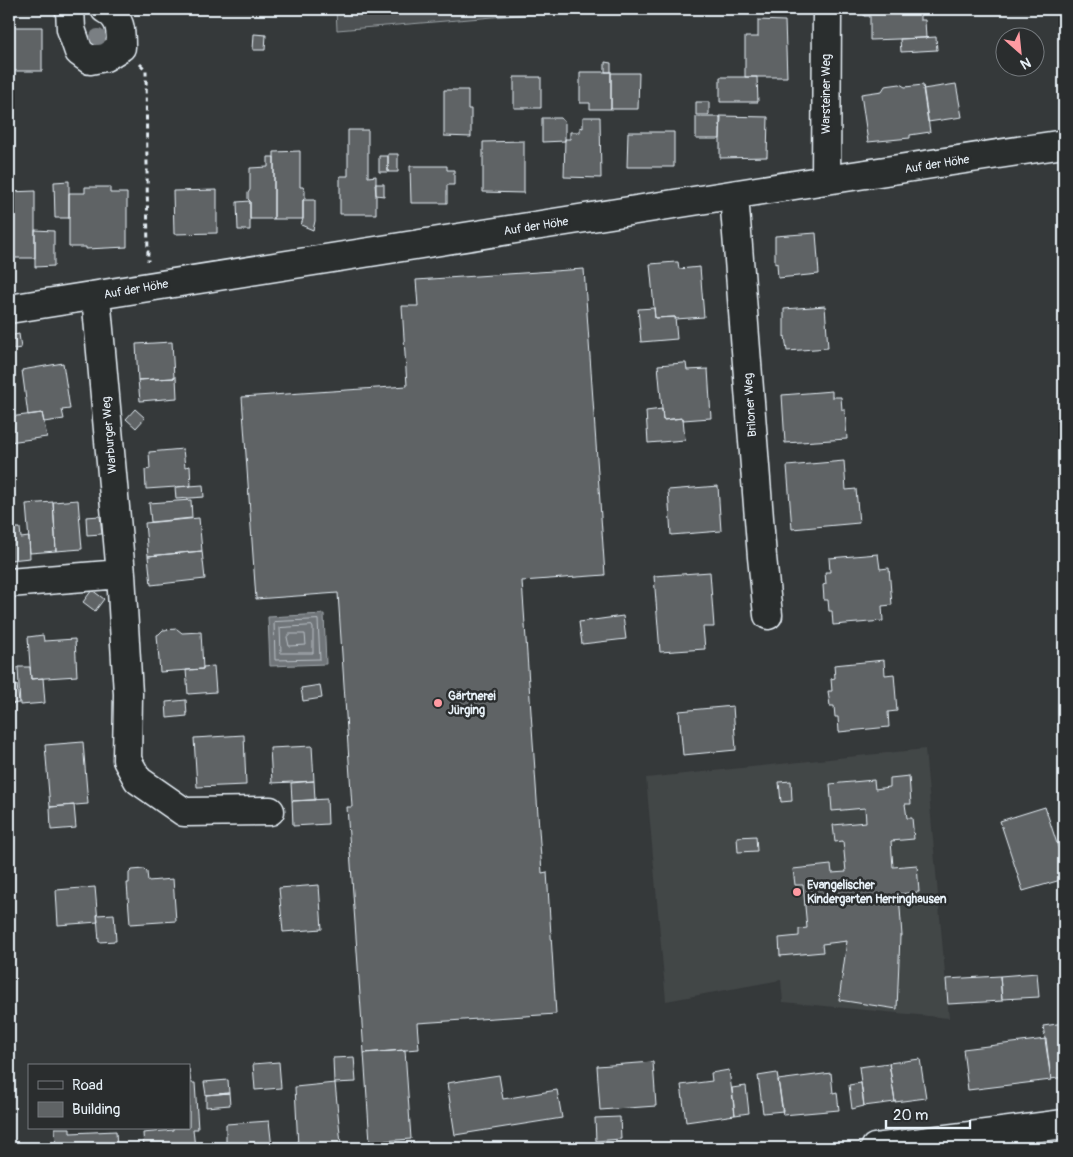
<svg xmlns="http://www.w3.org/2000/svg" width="1073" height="1157" font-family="Pangolin,sans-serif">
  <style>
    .built { fill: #424647 }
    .green { fill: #4d5152; stroke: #9aa1a5 }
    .water { fill: #707579; stroke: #a0a7ac }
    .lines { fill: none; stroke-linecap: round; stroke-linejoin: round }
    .shore { stroke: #b8bfc5; stroke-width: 1 }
    .building { fill: #5f6365; stroke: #e8f1f8 }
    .minor-casing { stroke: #e8f1f8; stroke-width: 31 }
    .path { stroke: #e8f1f8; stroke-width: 3; stroke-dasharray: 5 4; stroke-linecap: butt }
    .minor { stroke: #2a2d2e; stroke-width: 28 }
    .tree { fill: #7a7f83 }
    .poi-dot { fill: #ff9aa2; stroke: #2a2d2e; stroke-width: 2 }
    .labels { text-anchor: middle; stroke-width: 5; stroke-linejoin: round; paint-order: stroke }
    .street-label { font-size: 12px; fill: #e8f1f8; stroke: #2a2d2e }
    .poi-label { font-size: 12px; font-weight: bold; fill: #e8f1f8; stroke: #2a2d2e; text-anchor: start }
  </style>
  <rect width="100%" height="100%" fill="#35393a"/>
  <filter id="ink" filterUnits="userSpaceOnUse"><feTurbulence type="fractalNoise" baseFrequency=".02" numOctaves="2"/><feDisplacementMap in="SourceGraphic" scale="10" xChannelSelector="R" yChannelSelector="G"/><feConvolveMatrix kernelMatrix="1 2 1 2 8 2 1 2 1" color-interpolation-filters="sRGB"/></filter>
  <g filter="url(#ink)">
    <path class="built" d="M925,749l24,269 -166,-16 -2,-22 -115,21 -20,-223z"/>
    <path class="green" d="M336,9h254l-253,21z"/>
    <path class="water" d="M324,614l2,50 -56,2 -2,-49z"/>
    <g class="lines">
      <path class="shore" d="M318,620l2,39 -45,1 -1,-38z
        M312,626l1,2v25h-32l-1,-25z
        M290,634h15l1,11 -17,1 -2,-9z"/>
    </g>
    <path class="building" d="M864,9h56v11h5l1,18 -56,2v-24h-6z
      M758,20l27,1 2,56h-42v-40h13z
      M9,27h33v44h-33z
      M254,34l12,1 -1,15h-12z
      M936,37l1,13 -36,2 -1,-13z
      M605,62l6,1v9h-6z
      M580,72h31v37h-21v-6h-10z
      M611,73h28l-1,36h-27z
      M514,77h27v31h-27z
      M720,77h37l1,25h-38z
      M900,84l5,3 18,-2 7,47 -20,3v3l-42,4 -7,-48 21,-3 3,-5z
      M956,84l6,33 -34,5 -5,-33z
      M444,90h24v19h3v28l-27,-1z
      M696,102h13v13h-13z
      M720,116l48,1 -1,40 -47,1z
      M583,117h17l1,61 -37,-1 1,-38h5v-7h10v-5l3,1z
      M696,117h25l-1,22h-24z
      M542,118h19l4,5v18l-23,1z
      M348,130h20v47l8,-1v38h-36v-38h8z
      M628,132h46v35h-47z
      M524,141v52l-41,-1v-50z
      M300,151v36h3l2,4v7l-2,2v19h-29v-67z
      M388,154h10v18h-10z
      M379,156h9v16h-9z
      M268,157h6v62h-24v-18l-2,-2v-6l2,-3v-22l18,-1z
      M410,166h37v4h7v15h-7v18h-36z
      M69,181v37h-14l-1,-36z
      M375,184h9v12l-8,-1z
      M85,187h25v6h17v54l-41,2v-2h-17v-54h16z
      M217,190v43l-43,1 -1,-43z
      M35,191v67h-26v-66z
      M303,200h12v21l-2,9 -12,-5 2,-6z
      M250,201v29h-12l-1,-28z
      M35,230l19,1v35l-19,1z
      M816,233l3,41 -41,4 -1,-15 -2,1v-28z
      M676,262h2l1,7 21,-2 4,50 -28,2 -1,-2 -20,1 -5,-54z
      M584,269l21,306 -83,6 20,292 5,-1 9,142 -139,9 2,26 -55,4 -17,-246h5l-14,-214 -82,6 -14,-202 165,-11 -5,-80h16l-2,-26z
      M825,306l3,42 -41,3 -2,-15 -1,1v-28z
      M654,308l1,10 20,-1 2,22 -36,3 -3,-33z
      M19,334l2,14 -12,2v-14z
      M172,342l2,36 -36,2 -2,-36z
      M63,363l7,46 -8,1 2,9 -20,3 -2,-9 -14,2 -6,-45z
      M683,363h3l1,7 21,-1 3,49 -28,2v-2l-20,2 -5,-55z
      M174,377h2l1,21 -37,3 -2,-21 36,-2z
      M832,391v6h9l1,13h3l2,29 -62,4 -3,-48z
      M135,409l10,9 -9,10 -10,-9z
      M662,409l1,11 20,-2 2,22 -37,3 -2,-32z
      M42,413l5,24 -38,5v-25z
      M183,449l2,18 5,-1 1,20 -45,3 -1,-19 5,-1 -1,-17z
      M844,461l2,29 10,-1 3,34 -67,6 -5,-63z
      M203,485l1,12 -28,2 -1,-12z
      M718,486l3,45 -50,4 -3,-45z
      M78,500l4,49 -26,2 -3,-49z
      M191,500l1,18 -41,4 -2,-19z
      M53,502l3,49 -26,2 -4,-49z
      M100,516l2,18 -15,1 -1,-18z
      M199,518l3,33 -54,5 -3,-33z
      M9,528h11l1,10 8,-1 1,21 -20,2z
      M202,551l3,28 -54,6 -3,-29z
      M878,554l2,15 9,-1 3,37 -10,1 1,15 -50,4 -1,-14h-3l-1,-11h-4l-1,-15 3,-1 -1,-12h5l-1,-14z
      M710,572l4,55h-11l2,22 -45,3 -6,-76z
      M92,590l12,9 -9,12 -12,-9z
      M623,616l3,23 -44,5 -3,-22z
      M177,629l5,4 19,-1 2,37 -43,3 -3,-37 2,-1 4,-4z
      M43,635l1,6 31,-2 2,37 -46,3 -3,-42z
      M884,660l1,15 9,-1 3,37 -9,1 1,15 -50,5 -1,-15h-3l-1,-11h-4l-2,-15h4l-1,-12 4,-1 -1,-13z
      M214,666l2,26 -28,2 -2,-24 17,-1v-2z
      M18,667h12l1,12 12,-1 2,25 -25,2z
      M17,685l2,18 -10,1v-18z
      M320,685l2,13 -19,3 -2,-13z
      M186,700l1,16 -20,2 -1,-16z
      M733,706l3,44 -53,5 -4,-44z
      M244,735l2,50 -49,2 -3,-49z
      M83,742l5,62 -38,3 -5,-62z
      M312,746l2,35 -42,2 -2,-35z
      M909,776l2,28h-6l2,14h5l2,21 -23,2 2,26 24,-2 2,27 -20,2 3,42h-2l-3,73 -58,-9 8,-59 -25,3 1,8 -43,4 -1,-18 20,-2v-7l8,-1 -4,-43h-8l-2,-16 38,-4 1,8 14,-1 -3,-31 -8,1 -2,-17 33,-3 -1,-14 -33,3 -2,-27 44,-4 1,9 15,-2v-9z
      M314,781l1,19 -23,1 -1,-18z
      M791,781l1,20 -11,1 -2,-20z
      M327,799l1,25 -35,2 -1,-25z
      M74,805l2,23 -25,2 -1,-23z
      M1045,807l19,58v14l-41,12 -23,-70z
      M756,836l1,15 -19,1 -1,-15z
      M144,869l3,3 1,9 25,-2 3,42 -46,3 -3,-41h2v-10l3,-3z
      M319,885l3,44 -39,3 -4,-44z
      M95,887l3,35 -40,3 -2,-35z
      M114,914l2,27 -17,1 -2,-27z
      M1037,973l2,24 -37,2 -2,-23z
      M1000,976l2,25 -54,3 -2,-25z
      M1064,1023v54l-13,2 -8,-53z
      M1046,1039l5,41 -83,10 -5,-41z
      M405,1050l6,89 -41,3 -6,-89z
      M354,1057l2,25 -22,1 -1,-25z
      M920,1059l6,39 -31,4 -6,-39z
      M279,1062l2,26 -26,2 -2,-26z
      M653,1062l3,44 -56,4 -3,-44z
      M889,1063l6,39 -31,4 -5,-39z
      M189,1069l2,14h4l3,46h-5l2,19h-51l-1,-15 30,-3v-2h16z
      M729,1070l6,45 -49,7 -5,-37 31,-4 -1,-8z
      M777,1073l6,38 -20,2 -5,-37z
      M831,1073l2,20 4,-1 2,18 -56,5 -5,-35z
      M499,1075l4,24 54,-9 5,28 -107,17 -8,-52z
      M228,1080l1,13 -23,2 -2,-13z
      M335,1083l6,61 -43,3 -3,-60z
      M861,1083l3,23 -12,3 -3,-24z
      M746,1086l3,27 -14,2 -3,-27z
      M229,1093l1,12 -24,2v-12z
      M620,1117l1,22 -25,2 -1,-23z
      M269,1121l3,27h-46v-24z
      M55,1128h15v5l46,-2 1,17h-61z"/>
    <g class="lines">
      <defs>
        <path id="minor" d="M70,9l1,20 8,23 11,8 15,-3 16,-10c0,-17 0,-29 -16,-38
          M826,180l1,-171
          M734,195l28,362 6,58
          M96,296l25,278 7,120 -1,66 11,20 46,32 86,-1
          M9,309l817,-129 238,-36
          M9,583l112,-9
          M875,1148l189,-24"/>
      </defs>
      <use href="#minor" class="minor-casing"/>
      <path class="path" d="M140,64l6,6 2,191"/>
      <use href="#minor" class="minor"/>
    </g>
    <circle class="tree" cx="98" cy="37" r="8"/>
  </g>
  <g class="poi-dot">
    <circle cx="438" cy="703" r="5"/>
    <circle cx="797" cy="892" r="5"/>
  </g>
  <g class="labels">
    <g class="street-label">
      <text transform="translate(826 94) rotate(-90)" y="4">Warsteiner Weg</text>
      <text transform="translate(937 164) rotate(-9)" y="4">Auf der Höhe</text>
      <text transform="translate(536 226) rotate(-9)" y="4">Auf der Höhe</text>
      <text transform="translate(136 289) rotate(-10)" y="4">Auf der Höhe</text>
      <text transform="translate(750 405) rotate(-94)" y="4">Briloner Weg</text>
      <text transform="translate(109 435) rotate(-95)" y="4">Warburger Weg</text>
    </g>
    <g class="poi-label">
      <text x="448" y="700">Gärtnerei<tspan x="448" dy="14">Jürging</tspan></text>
      <text x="807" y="889">Evangelischer<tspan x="807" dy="14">Kindergarten Herringhausen</tspan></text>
    </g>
  </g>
  <rect width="1073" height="1157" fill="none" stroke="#2a2d2e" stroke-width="30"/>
  <rect x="15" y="15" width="1043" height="1127" fill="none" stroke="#e8f1f8" stroke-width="2" filter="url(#ink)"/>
  <rect x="28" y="1064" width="162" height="65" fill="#2a2d2e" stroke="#767b7f"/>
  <rect x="38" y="1081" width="25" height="8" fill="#2a2d2e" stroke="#767b7f"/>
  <text x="72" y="1090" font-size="15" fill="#e8f1f8">Road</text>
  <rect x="38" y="1102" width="25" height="15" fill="#5f6365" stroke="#767b7f"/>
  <text x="72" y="1114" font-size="15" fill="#e8f1f8">Building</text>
  <g transform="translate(1020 52) rotate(153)"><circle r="24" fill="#2a2d2e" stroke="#767b7f"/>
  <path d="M0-4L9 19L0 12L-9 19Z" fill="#ff9aa2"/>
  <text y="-8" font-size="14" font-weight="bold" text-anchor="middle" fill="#e8f1f8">N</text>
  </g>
  <path d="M886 1120v8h84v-8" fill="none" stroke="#e8f1f8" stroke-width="2.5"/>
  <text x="893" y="1120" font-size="15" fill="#e8f1f8" stroke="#2a2d2e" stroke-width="4" paint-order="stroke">20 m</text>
</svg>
